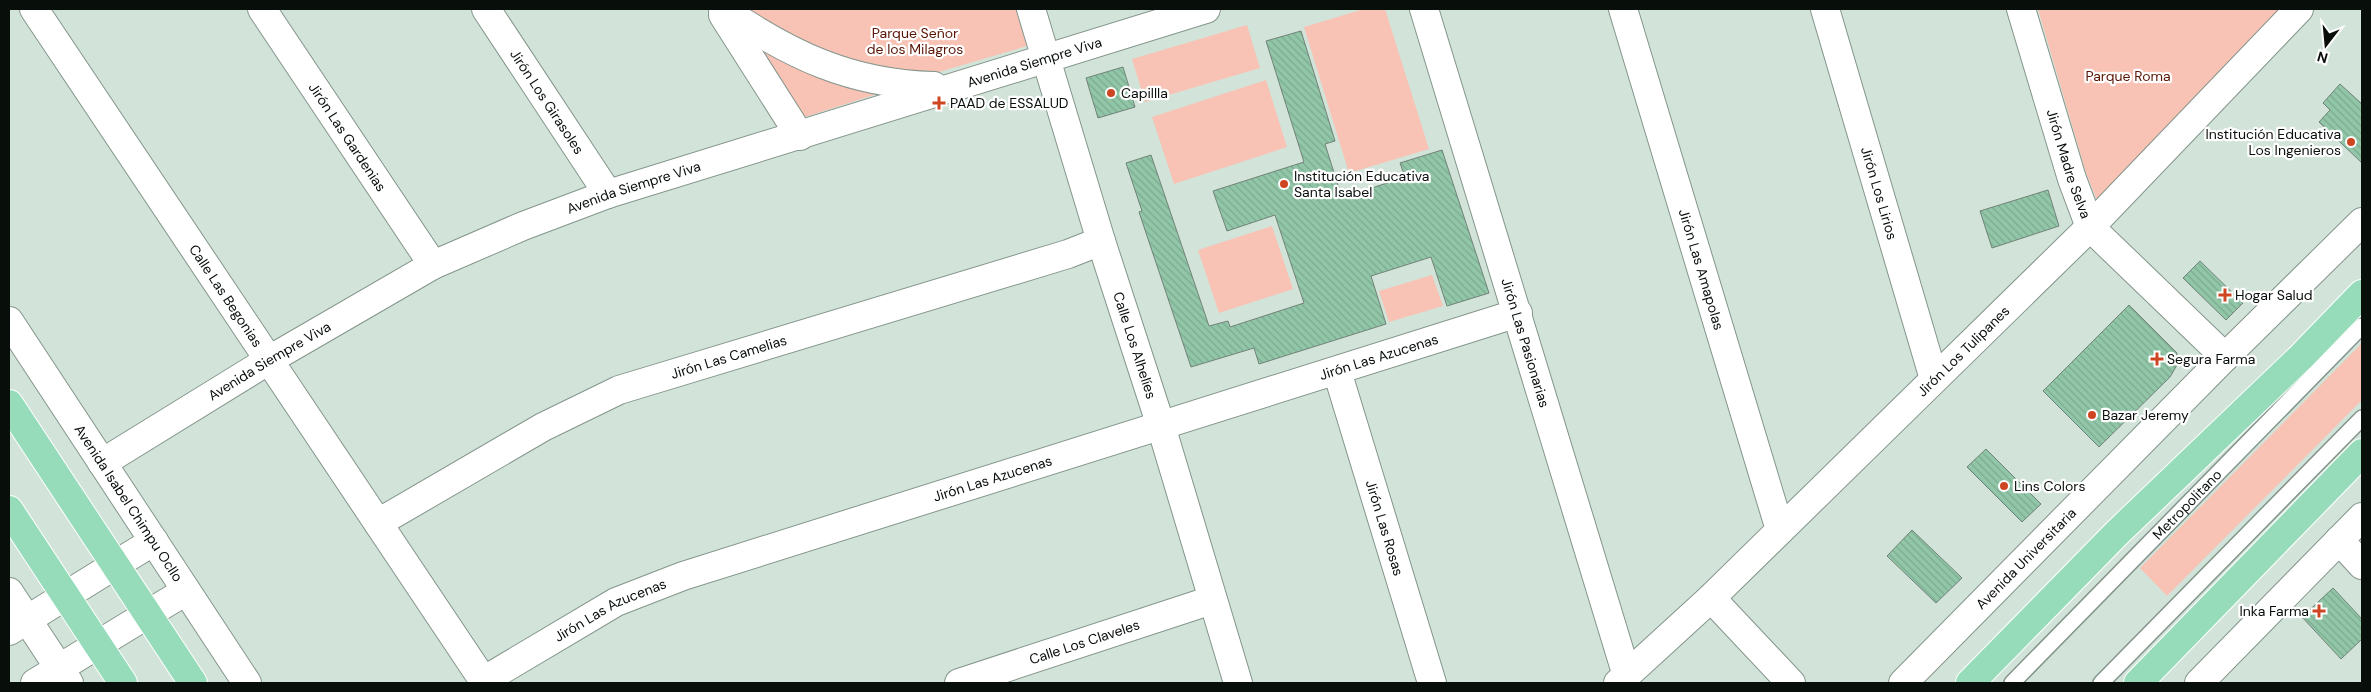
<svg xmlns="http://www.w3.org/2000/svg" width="2371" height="692" font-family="'DM Sans',sans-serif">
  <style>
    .green { fill: #f8c2b4 }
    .building { fill: url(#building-back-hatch); stroke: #728278 }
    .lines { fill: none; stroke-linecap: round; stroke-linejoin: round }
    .lane-casing { stroke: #84958b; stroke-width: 18 }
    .street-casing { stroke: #84958b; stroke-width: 30 }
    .secondary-casing { stroke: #84958b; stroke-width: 30 }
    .primary-casing { stroke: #fff; stroke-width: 30 }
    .lane { stroke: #fff; stroke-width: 15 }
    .street { stroke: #fff; stroke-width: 28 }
    .secondary { stroke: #fff; stroke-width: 28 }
    .primary { stroke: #97dcba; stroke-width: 28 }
    .poi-dot { fill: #ce4521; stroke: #fff; stroke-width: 2 }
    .labels { text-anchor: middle; stroke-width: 4.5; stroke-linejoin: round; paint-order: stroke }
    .park-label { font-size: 14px; fill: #591504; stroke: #fff }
    .street-label { font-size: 14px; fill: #080e0a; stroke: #fff }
    .poi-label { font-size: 14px; fill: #080e0a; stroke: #fff; text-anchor: start }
  </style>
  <defs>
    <pattern id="building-back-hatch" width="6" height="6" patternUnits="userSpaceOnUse" patternTransform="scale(1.25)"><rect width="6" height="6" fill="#91c7a8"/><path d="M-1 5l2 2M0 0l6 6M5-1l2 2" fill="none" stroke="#7caa8f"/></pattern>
  </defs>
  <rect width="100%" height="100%" fill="#d2e4d9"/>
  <path class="green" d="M739,9h277l11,37 -88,26 -27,3 -65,-11z
    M1364,9h21l44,140 -80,24 -45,-146z
    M2038,9h247l-187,194 -12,-30z
    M1247,25l13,43 -115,34 -13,-43z
    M752,39l131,53 -78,25z
    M1266,80l21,67 -113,37 -22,-67z
    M1272,226l21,63 -74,24 -21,-63z
    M1432,275l11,31 -54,16 -10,-31z
    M2362,343v57l-195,196 -27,-28z"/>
  <path class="building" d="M1301,31l34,110 -10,3 17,54 63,-21 -5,-14 42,-13 47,143 -42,13 -16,-49 -60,19 15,48 -127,40 -5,-16 -63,19 -52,-155 3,-1 -16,-48 25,-8 58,171 19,-5 2,6 74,-24 -29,-88 -48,16 -14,-40 91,-29 -38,-121z
    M1123,67l12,40 -37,11 -12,-40z
    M2340,84l22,20v59l-43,-41 11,-12 -7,-7z
    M2048,190l11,36 -67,22 -12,-37z
    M2200,261l43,42 -17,17 -43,-42z
    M2129,305l48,48v12l-7,12 -71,70 -56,-56z
    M1986,449l55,55 -19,18 -55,-55z
    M1912,530l50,48 -26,25 -49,-47z
    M2333,588l29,31v20l-21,20 -39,-42z"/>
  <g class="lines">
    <defs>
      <g id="lane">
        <path id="s1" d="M2012,683l350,-357"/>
        <path d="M2101,683l261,-265"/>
      </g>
      <g id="street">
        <path id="s2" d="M34,9l451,674"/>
        <path id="s3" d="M262,9l171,256"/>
        <path id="s4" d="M486,9l122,185"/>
        <path d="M723,9c67,46 128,75 211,77"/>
        <path id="s5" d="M1031,9l70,232 60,185 77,257"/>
        <path id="s6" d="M1424,9l203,667"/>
        <path id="s7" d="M1623,9l157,521"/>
        <path id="s8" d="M1825,9l109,370"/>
        <path id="s9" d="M2021,9l51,170 18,48 135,130"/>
        <path d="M723,15l77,121"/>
        <path id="s10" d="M9,321l238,362"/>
        <path id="s11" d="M1337,371l95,312"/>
        <path id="s12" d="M102,463l167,-103 164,-95 90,-39 85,-32 598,-185"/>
        <path id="s13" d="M378,523l165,-96 76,-37 449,-136 33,-13"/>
        <path d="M2339,540l23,25"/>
        <path d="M115,565l39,-24"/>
        <path d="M9,592l60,91"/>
        <path d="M1711,598l80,85"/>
        <path d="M148,614l38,-23"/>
        <path id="s14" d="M483,681l133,-79 67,-26 835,-263"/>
        <path id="s15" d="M959,683l253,-83"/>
        <path id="s16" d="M1618,683l93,-85 379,-371 209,-218"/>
        <path id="s17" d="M1903,683l322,-326 137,-135"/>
        <path d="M2199,683l163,-166"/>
      </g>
      <path id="secondary" d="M9,631l106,-66
        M35,683l113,-69"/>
      <path id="primary" d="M9,404l184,279
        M9,510l114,173
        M1970,683l147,-150 184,-176 61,-63
        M2138,683l224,-230"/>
    </defs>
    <use href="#lane" class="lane-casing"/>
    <use href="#street" class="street-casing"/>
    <use href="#secondary" class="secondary-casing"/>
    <use href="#primary" class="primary-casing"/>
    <use href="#lane" class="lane"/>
    <use href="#street" class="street"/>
    <use href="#secondary" class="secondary"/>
    <use href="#primary" class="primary"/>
  </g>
  <g class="poi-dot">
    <circle cx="1111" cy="93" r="5"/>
    <path d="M936.5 95.5h5v5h5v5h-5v5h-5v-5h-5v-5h5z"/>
    <circle cx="2351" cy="142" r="5"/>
    <circle cx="1284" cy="184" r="5"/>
    <path d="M2222.5 287.5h5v5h5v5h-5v5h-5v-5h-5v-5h5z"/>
    <path d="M2154.5 351.5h5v5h5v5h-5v5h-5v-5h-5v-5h5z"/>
    <circle cx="2092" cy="415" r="5"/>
    <circle cx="2004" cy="486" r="5"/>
    <path d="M2316.5 603.5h5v5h5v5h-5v5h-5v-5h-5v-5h5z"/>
  </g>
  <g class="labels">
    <g class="park-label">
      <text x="915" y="38">Parque Señor<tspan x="915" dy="16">de los Milagros</tspan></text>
      <text x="2128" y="81">Parque Roma</text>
    </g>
    <g class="street-label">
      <text dy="5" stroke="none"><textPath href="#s12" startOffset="1021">Avenida Siempre Viva</textPath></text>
      <text dy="5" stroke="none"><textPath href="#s4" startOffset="111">Jirón Los Girasoles</textPath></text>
      <text dy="5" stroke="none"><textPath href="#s3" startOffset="154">Jirón Las Gardenias</textPath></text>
      <text dy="5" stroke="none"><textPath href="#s9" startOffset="162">Jirón Madre Selva</textPath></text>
      <text dy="5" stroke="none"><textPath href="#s12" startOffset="601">Avenida Siempre Viva</textPath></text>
      <text dy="5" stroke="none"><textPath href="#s8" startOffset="192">Jirón Los Lirios</textPath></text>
      <text dy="5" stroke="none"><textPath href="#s7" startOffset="272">Jirón Las Amapolas</textPath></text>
      <text dy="5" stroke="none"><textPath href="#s2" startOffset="345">Calle Las Begonias</textPath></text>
      <text dy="5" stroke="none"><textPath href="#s6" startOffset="349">Jirón Las Pasionarias</textPath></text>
      <text dy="5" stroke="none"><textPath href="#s5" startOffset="352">Calle Los Alhelíes</textPath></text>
      <text dy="5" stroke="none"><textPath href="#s16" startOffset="479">Jirón Los Tulipanes</textPath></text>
      <text dy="5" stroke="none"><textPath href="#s13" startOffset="390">Jirón Las Camelias</textPath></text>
      <text dy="5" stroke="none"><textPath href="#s14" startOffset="956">Jirón Las Azucenas</textPath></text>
      <text dy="5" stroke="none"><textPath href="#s12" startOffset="196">Avenida Siempre Viva</textPath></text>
      <text dy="5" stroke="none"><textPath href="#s14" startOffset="551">Jirón Las Azucenas</textPath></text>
      <text dy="5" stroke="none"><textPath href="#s10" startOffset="218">Avenida Isabel Chimpu Ocllo</textPath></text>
      <text dy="5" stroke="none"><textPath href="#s1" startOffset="250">Metropolitano</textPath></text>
      <text dy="5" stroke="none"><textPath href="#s11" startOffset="164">Jirón Las Rosas</textPath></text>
      <text dy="5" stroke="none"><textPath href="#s17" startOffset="175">Avenida Universitaria</textPath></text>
      <text dy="5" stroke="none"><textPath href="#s14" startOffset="146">Jirón Las Azucenas</textPath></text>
      <text dy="5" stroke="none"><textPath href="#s15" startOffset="132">Calle Los Claveles</textPath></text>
    </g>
    <g class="poi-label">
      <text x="1121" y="98">Capillla</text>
      <text x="950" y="108">PAAD de ESSALUD</text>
      <text x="2341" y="139" text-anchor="end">Institución Educativa<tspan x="2341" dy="16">Los Ingenieros</tspan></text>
      <text x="1294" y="181">Institución Educativa<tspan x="1294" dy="16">Santa Isabel</tspan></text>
      <text x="2235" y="300">Hogar Salud</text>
      <text x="2167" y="364">Segura Farma</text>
      <text x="2102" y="420">Bazar Jeremy</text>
      <text x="2014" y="491">Lins Colors</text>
      <text x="2309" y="616" text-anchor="end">Inka Farma</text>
    </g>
  </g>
  <rect width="2371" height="692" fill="none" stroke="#080e0a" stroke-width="20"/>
  <g transform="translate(2326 45) rotate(196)" stroke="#ffffff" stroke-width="4" paint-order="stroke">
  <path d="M0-4L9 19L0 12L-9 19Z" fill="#080e0a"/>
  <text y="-8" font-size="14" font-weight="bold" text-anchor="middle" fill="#080e0a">N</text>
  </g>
</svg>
